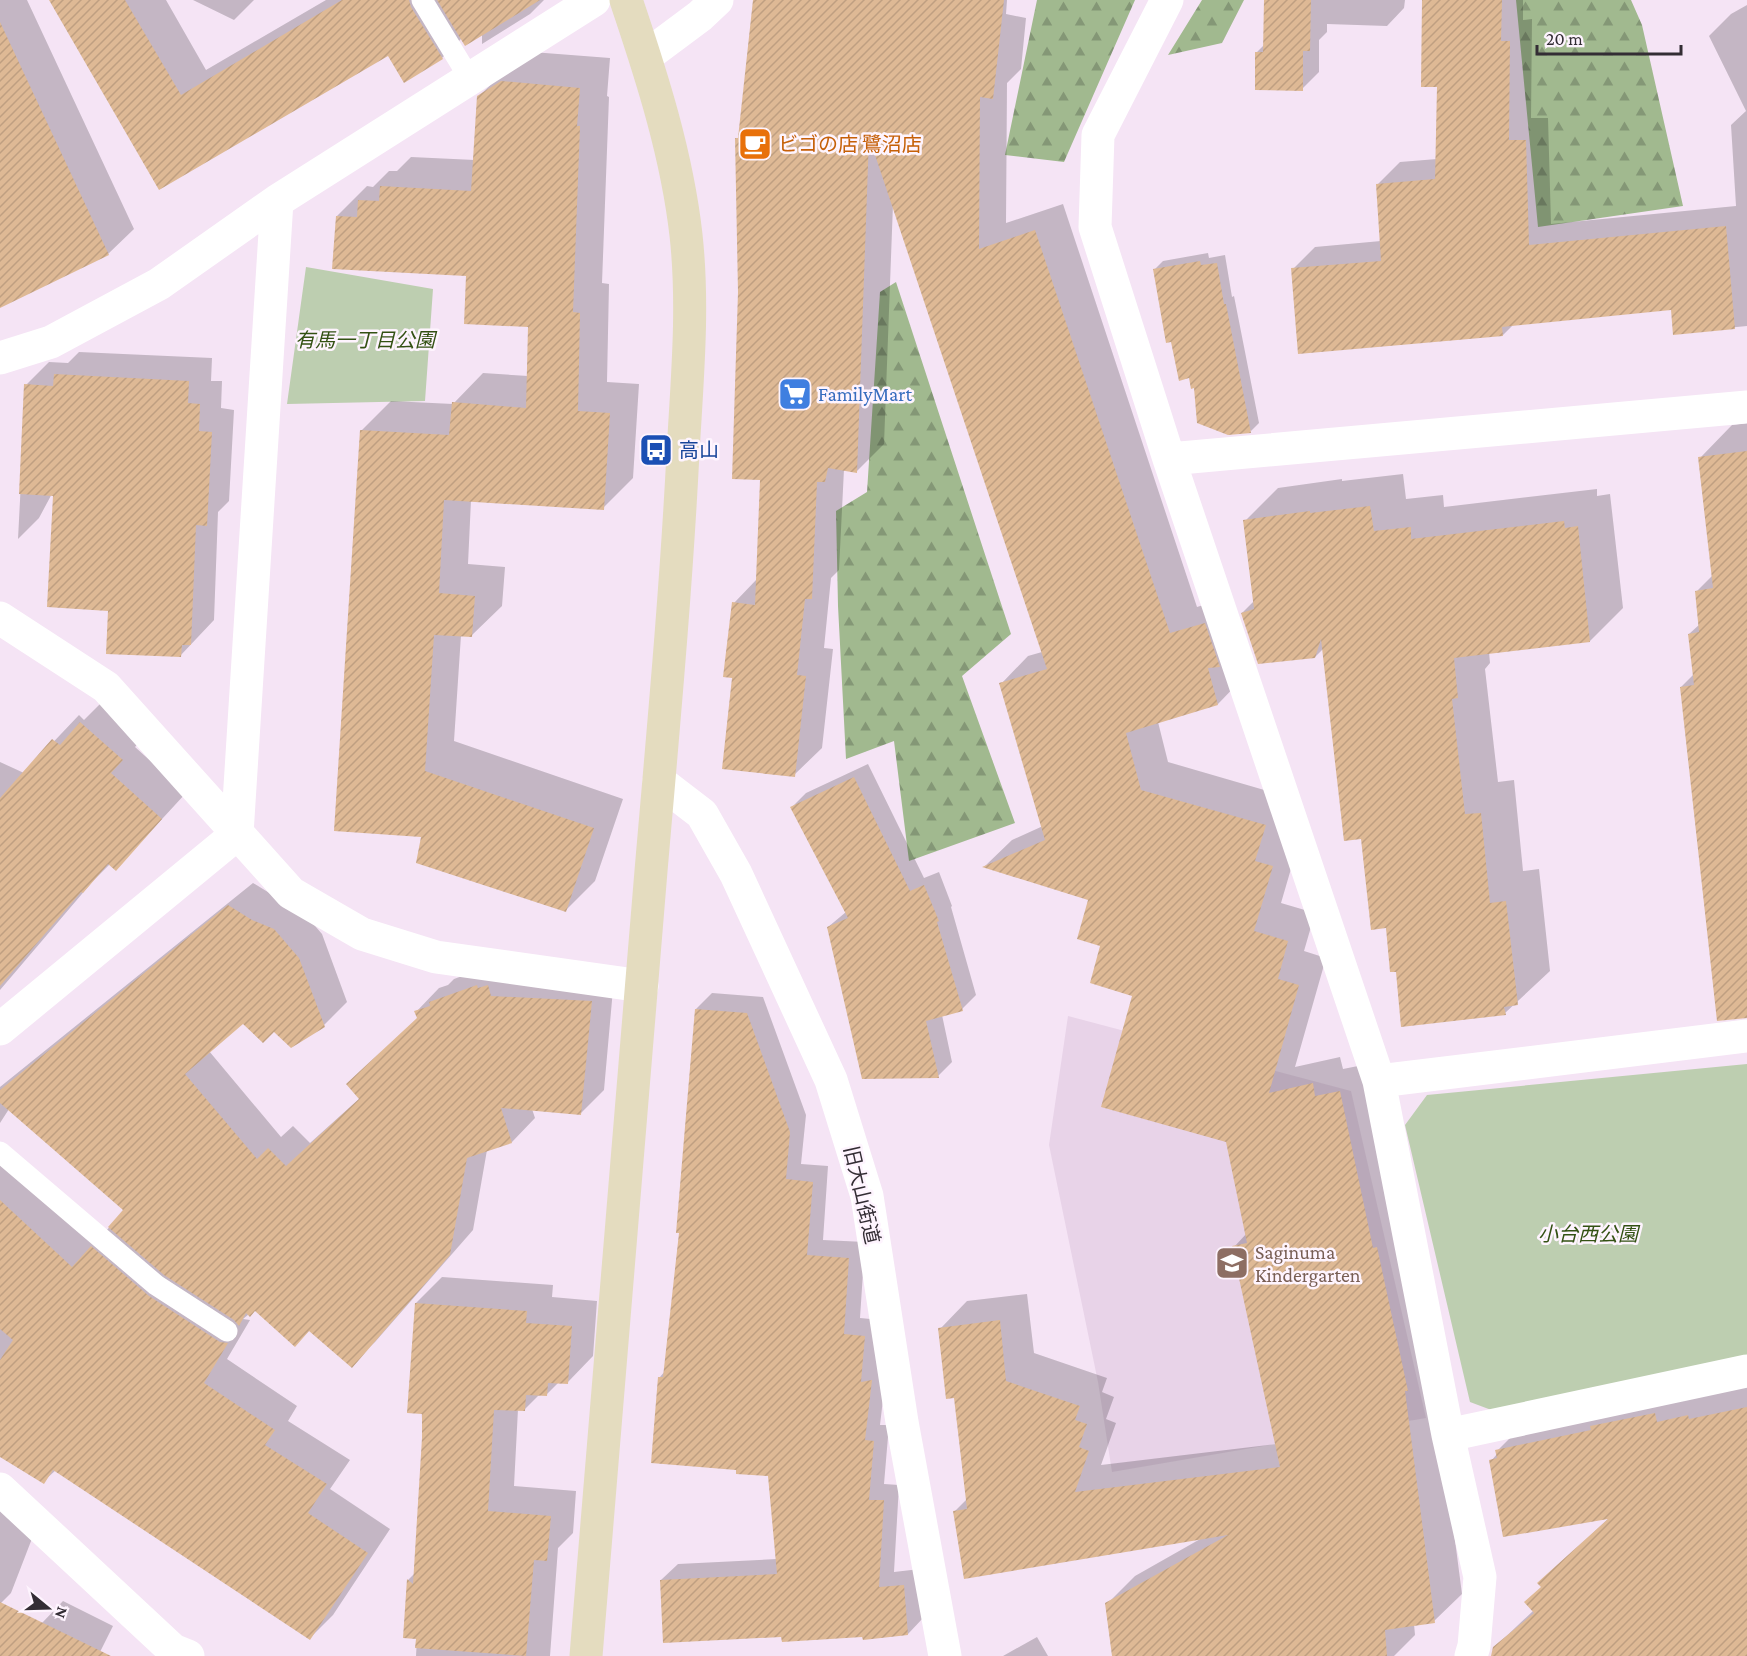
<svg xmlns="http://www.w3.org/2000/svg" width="1747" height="1656" font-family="'Crimson Pro','Noto Sans JP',serif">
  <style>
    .built { fill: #e8d3e8 }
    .forest { fill: url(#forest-firs) }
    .park { fill: #bdceb0 }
    .shadow { fill: #0003 }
    .building { fill: url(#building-hatch) }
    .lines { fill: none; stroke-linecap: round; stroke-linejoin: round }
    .lane { stroke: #fff; stroke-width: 21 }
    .street { stroke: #fff; stroke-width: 33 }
    .secondary { stroke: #e4dcbf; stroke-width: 33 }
    .labels { text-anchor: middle; stroke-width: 5; stroke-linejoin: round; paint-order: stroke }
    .food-label { font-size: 20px; fill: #c56008; stroke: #fef4fe; text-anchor: start }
    .park-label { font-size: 20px; font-style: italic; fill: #335113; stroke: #fef4fe }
    .shop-label { font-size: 20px; fill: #366cbe; stroke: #fef4fe; text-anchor: start }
    .transit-label { font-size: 20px; fill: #164399; stroke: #fef4fe; text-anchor: start }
    .street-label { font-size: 20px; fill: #332d34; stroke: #fef4fe }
    .education-label { font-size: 20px; fill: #785e54; stroke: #fef4fe; text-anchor: start }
  </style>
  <defs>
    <pattern id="forest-firs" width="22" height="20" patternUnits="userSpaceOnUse" patternTransform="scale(1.5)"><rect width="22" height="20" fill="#a1b98f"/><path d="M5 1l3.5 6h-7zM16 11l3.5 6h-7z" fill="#849776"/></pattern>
    <pattern id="building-hatch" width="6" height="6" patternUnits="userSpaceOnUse" patternTransform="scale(1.5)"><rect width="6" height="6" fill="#deb995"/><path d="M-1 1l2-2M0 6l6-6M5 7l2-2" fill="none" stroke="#bf9f81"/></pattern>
  </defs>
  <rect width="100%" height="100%" fill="#f5e4f5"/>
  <path class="built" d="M1068,1016l283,75 75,327 -314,54 -14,-90 -49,-237z"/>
  <path class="forest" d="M1037,0h98l-71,162 -59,-7z
    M1202,0h42l-22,43 -54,12z
    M1516,0h115l11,25 41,181 -145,21z
    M896,282l115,352 -49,42 53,147 -106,38 -15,-120 -48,18 -8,-153 -2,-95 31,-19 13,-200z"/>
  <path class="park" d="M306,267l127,22 -8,112 -138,3z
    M1747,1064v291l-253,56 -24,-9 -65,-277 22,-30z"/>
  <path class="shadow" d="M0,0h27l107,229 -26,25 -108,-80z
    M51,0h115l40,70 120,-70h218l-14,14 -48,30v-10l-20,4 -20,20 -54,-4 -228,134z
    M193,0h61l-20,20z
    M755,0h252l-1,14 20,4 -5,51 -14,14 -1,140 57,-19 134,403 35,-11 13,80 -27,28 -60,18 10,40 124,36 8,40 -19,65 34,10 -11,38 22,7 -31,109 45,-10 3,12 25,-5 64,300 30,230 -28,27 -20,3 1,11 -21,21h-281l-6,-52 28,-28 67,-38 -248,-26 13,-13 -12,-103 -15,-67 27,-28 60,-7 7,59 73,25 -5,14 12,5 -8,22 10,4 -15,42 175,-21 -42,-197 13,-14 -20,-92 -125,-196 -12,-46 -105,-33 27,-26 31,-14 -42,-142 27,-28 14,-4 -149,-448 -9,240 -27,27 -13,-2 -5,101 -8,8 -7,70 9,1 -11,99 -28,27 -61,-98 1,-74 23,-24 5,-100 -23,-187 -2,-153 2,-3z
    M1265,0h140l-1,8 -17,18 -60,-2v8l-8,8v32l-17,17 -45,-37 7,-7z
    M1423,0h100v20l9,-1 -1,99h17l3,106 185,-18 -5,-81 15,-14 -37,-75 22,-22 16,-9v321l-72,7 -3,-25 -159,17 -10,10 -210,-66 22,-22 66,-6 -3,-57 22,-22 37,-3 1,-74z
    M532,52l78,6 -3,38 2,1 -7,186 7,1 -2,98 32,2 -6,94 -30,30 -132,-8 -3,64 37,3 -3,39 -30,29h-11l-7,106 169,58 -28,82 -30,30 -143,-75 -61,-405 30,-30 62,3 30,-31 45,3 2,-51 -62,-50 -131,-59 30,-30 6,1 16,-16h8l14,-14 64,3 3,-63 31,-30z
    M1208,253l1,5 16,-3 7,42 2,-1 25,127 -8,8 -56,-45 -40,-117 8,-8z
    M79,352l133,6 -1,23h11l-1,27 13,2 -5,91 -11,11 -4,108 -34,36 -70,-47 -55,-121 -16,30 -21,21 8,-154 23,-23 19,1z
    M1747,423v578l-66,-314 13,-13 -5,-40 11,-10 -3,-33 16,-16 -13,-117 32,-33z
    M1403,474l3,25 37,-4 1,12 153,-18v7l13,-2 13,114 -33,33 -101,11 1,11 -5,6 13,113 16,-2 9,91 16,-2 11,102 -45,42 -108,-43 -35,-133 -38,-189 -9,9 -73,-44 12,-12 -9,-80 33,-33 64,-9v2z
    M106,698l41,36 -12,13 51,46 -70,76 -6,-5 -17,17 -93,109v-228l24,11 55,-58 5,5z
    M868,764l56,114 15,-6 13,34 -1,1 25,88 -14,14 -20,6 10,47 -14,14 -110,-149 18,-15 -54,-105 14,-14z
    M253,883l23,14 21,8 25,29 25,68 -23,23 -50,5 -31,-8 -34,29 72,86 12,-11 17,17 50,-45 58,-81 -2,-5 23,-24 9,-3 6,-6 46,-17 114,16 -10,112 -23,23 -49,-4 3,9 -23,24 -25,8 -14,80 -98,112 -24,23 -41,-35 -15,15 -40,-36 -12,10 7,1 -23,39 70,47 -9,15 62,39 -20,29 60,40 -57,86 -23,23 -254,-168 -11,10 -45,-30v-295l95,88 30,-33 -116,-101 -9,14v-36z
    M712,993l51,4 43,118 -5,49 27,2 -5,74 42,2 -5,76 21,2 -4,47 10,-2 -7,60h9l-5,59 15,1 -5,87 26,-3 4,48 -16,17 -125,1 -122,-55 17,-16 99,-5 -7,-84 -32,-6 -78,-92 5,-6 15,-139 16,-223z
    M442,1277l111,8 -1,12 45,4 -4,55 -26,27 -8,-1 -13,13 -6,-1 -16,16 -6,-1 -4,77 62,5 -3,42 -15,15 -8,108h-134l1,-18 -13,-1 4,-57 7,-7 8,-135 -7,-135z
    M1747,1387v269h-239l-10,-12 35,-33 9,-25 -3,-3 71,-66 -119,-56 6,-7v-3l26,-26z
    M0,1507l38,16 -27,70 -11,11z
    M63,1601l50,25 -15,30h-72l16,-33z
    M1037,1637l11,19h-45z"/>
  <path class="building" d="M49,0h76l56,95 161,-95h67l2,7 32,52 -39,24 -16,-27 -229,134z
    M437,0h103l-75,46z
    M753,0h251l-11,99 -13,-2 -1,152 56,-19 135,403 35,-10 15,44 -12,1 10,37 -92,28 15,57 125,35 -11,36 18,5 -19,65 34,10 -10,38 21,6 -30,108 44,-10 2,13 25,-5 33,157 4,-1 31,144h-3l30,232 -50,7 2,26h-275l-7,-53 123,-68 -264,44 -11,-68 14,-2 -13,-111 -8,1 -8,-71 62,-8 6,61 74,25 -5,14 12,4 -8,23 10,4 -14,41 205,-25 -48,-221 15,-3 -21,-101 -125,-35 31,-111 -42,-13 10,-37 -23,-7 11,-39 -106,-33 63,-27 -46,-157 48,-14 -178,-532 -12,336 -29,-5 -3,14h-8l-5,117h-7l-8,76 9,1 -11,101 -73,-8 10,-91 -9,-1 9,-75 23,3 5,-125 -28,-1 6,-187 -3,-154h3z
    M1264,0h47l-1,51h-7v40l-48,-1v-38h8z
    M1422,0h80l-1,41h9l-1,99h17l3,105 197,-19 9,103 -62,6 -2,-25 -169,17 1,9 -205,18 -7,-86 90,-7 -5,-77 59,-5 2,-92h-16z
    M0,22l109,233 -109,53z
    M501,81l79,7 -3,38h3l-7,186 7,1 -2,98 32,2 -6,97 -160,-10 -5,93 36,3 -3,41 -38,-2 -9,136 169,57 -28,84 -150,-49 5,-26 -87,-6 26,-401 89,5 3,-33 74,6 2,-81 -64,-3 2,-48 -134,-7 4,-53 21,1 1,-17 21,1 1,-15 91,5 6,-95z
    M1200,261l1,4 16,-2 7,41h2l25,129 -23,2 -31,-12 -3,-35 -3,1 -2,-11 -10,3 -8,-39 -5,1 -13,-74z
    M54,374l135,7 -1,22 12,1 -1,27 13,1 -5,94 -11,-1 -5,120h-9l-1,12 -75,-3 2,-43 -61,-4 6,-111 -34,-2 5,-110 29,2z
    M1747,451v567l-30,3 -37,-334 14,-2 -6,-51 11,-2 -4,-41 18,-3 -15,-131z
    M1370,506l4,25 37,-4v12l153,-18 1,7 13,-2 12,116 -136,16 4,40 -6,1 13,115 16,-1 9,90 16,-2 12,104 -14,2 2,8 -105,12 -5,-55h-6l-4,-44 -15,2 -10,-91 -17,2 -23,-202 -6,19 -57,6 -17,-51 13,-4 -11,-89 67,-9v2z
    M80,722l43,38 -12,13 51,46 -46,52 -8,-7 -25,29 -2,-1 -81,94v-188l52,-59 8,6z
    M854,777l56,114 14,-6 15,36 -2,1 26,89 -37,10 13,57 -77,1 -35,-152 21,-9 -58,-111z
    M228,905l24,15 22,9 25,29 26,69 -34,21 -17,-16 -11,11 -20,-19 -58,50 72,85 11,-11 18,18 73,-67 -13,-15 71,-66 -3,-7 16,-5 -1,-4 48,-17 1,3 10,-3 3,11 101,5 -11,114 -80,-7 11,35 -45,15 -17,97 -98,113 -43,-37 -14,16 -40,-36 -5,6 -4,-4 -7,13 -5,-6 -70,-45 -56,-48 15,-17 -123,-107v-13z
    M695,1009l52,4 43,119 -4,47 27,3 -6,73 42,3 -5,76 21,2 -4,46 11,-2 -7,60 9,1 -5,59h15l-5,87 25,-2 4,50 -45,5 -1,-3 -80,5 -1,-5 -118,6 -3,-63 117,-6 -9,-98 -32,-2v-4l-85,-7 7,-86h5l16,-144h-3z
    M0,1200l72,67 19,-21 58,50 71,46 8,1 -24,40 71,47 -10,15 62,39 -19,29 60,40 -58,87 -257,-170 -9,14 -44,-27v-97l13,-20 -13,-11z
    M415,1303l112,8 -1,12 46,3 -4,58 -20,-1 -1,13 -21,-1 -1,16 -31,-1 -6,101 63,5 -4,45 -13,-1 -8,96 -111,-8 1,-9 -13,-1 4,-59 6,5 9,-146v-24l-15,-1z
    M1747,1407v249h-256l2,-9 41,-34 -10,-11 17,-15 -4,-4 71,-64 -105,18 -14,-77 8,-2 -2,-8 96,-20 -1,-4 65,-13 2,9 31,-7 1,4z
    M0,1602l111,54h-111z"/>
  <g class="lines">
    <path class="lane" d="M422,0l48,79
      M0,1152l156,133 71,46"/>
    <path class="street" d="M1167,0l-69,135 -3,92 74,232 210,622 69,354 32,142 -6,69 -3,10
      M645,57l55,-41 17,-16
      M0,358l51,-16 108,-58 118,-83 317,-201
      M1169,459l578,-52
      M0,618l106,69 185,206 71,41 74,23 206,29
      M659,781l43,33 34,60 95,206 36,116 35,226 43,234
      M0,1029l237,-195 40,-633
      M1379,1081l368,-45
      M1448,1435l299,-64
      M0,1489l173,161 15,6"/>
    <path class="secondary" d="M586,1656c22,-262 43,-523 65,-785 12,-139 25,-279 32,-418 4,-72 11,-146 3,-218 -9,-80 -34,-158 -60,-235"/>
  </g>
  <defs>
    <symbol id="cafe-square" viewBox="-11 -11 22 22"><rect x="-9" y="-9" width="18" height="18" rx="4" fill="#e8710a" stroke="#fef4fe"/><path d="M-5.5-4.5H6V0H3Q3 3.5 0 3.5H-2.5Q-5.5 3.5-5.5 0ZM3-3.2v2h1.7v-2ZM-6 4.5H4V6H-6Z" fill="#fff"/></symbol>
    <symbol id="supermarket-square" viewBox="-11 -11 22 22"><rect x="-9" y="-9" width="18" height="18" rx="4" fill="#3f7fe0" stroke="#fef4fe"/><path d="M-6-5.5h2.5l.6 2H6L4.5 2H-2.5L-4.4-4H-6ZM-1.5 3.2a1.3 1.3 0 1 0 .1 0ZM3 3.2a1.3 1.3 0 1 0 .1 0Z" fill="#fff"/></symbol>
    <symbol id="bus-square" viewBox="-11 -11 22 22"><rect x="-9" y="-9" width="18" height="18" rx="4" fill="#1a4fb4" stroke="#fef4fe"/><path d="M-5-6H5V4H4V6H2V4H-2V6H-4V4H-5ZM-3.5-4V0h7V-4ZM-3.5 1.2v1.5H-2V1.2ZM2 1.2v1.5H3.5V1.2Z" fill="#fff"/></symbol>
    <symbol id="school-square" viewBox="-11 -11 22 22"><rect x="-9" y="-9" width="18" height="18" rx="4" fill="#8d6e63" stroke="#fef4fe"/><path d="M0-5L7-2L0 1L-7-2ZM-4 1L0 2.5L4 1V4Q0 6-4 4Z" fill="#fff"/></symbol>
  </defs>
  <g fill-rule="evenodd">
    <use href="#cafe-square" x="736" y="125" width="38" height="38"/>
    <use href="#supermarket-square" x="776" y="375" width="38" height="38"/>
    <use href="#bus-square" x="637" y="431" width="38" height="38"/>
    <use href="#school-square" x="1213" y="1244" width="38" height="38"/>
  </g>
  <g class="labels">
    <g class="food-label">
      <text x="778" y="151">ビゴの店 鷺沼店</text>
    </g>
    <g class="park-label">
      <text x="365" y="347">有馬一丁目公園</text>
      <text x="1588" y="1241">小台西公園</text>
    </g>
    <g class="shop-label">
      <text x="818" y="401">FamilyMart</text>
    </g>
    <g class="transit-label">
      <text x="679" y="457">高山</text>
    </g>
    <g class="street-label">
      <text transform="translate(862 1195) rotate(77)" y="7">旧大山街道</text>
    </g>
    <g class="education-label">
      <text x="1255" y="1259">Saginuma<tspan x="1255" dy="23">Kindergarten</tspan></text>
    </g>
  </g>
  <g transform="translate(48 1608) rotate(109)" stroke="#fef4fe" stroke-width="4.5" paint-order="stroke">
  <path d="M0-4.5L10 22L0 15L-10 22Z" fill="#332d34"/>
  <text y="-9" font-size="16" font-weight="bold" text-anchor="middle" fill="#332d34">N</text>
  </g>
  <path d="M1537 45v9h144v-9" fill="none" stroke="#332d34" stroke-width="3"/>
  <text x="1546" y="45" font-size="18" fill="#332d34" stroke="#fef4fe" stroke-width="4.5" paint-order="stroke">20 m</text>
</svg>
